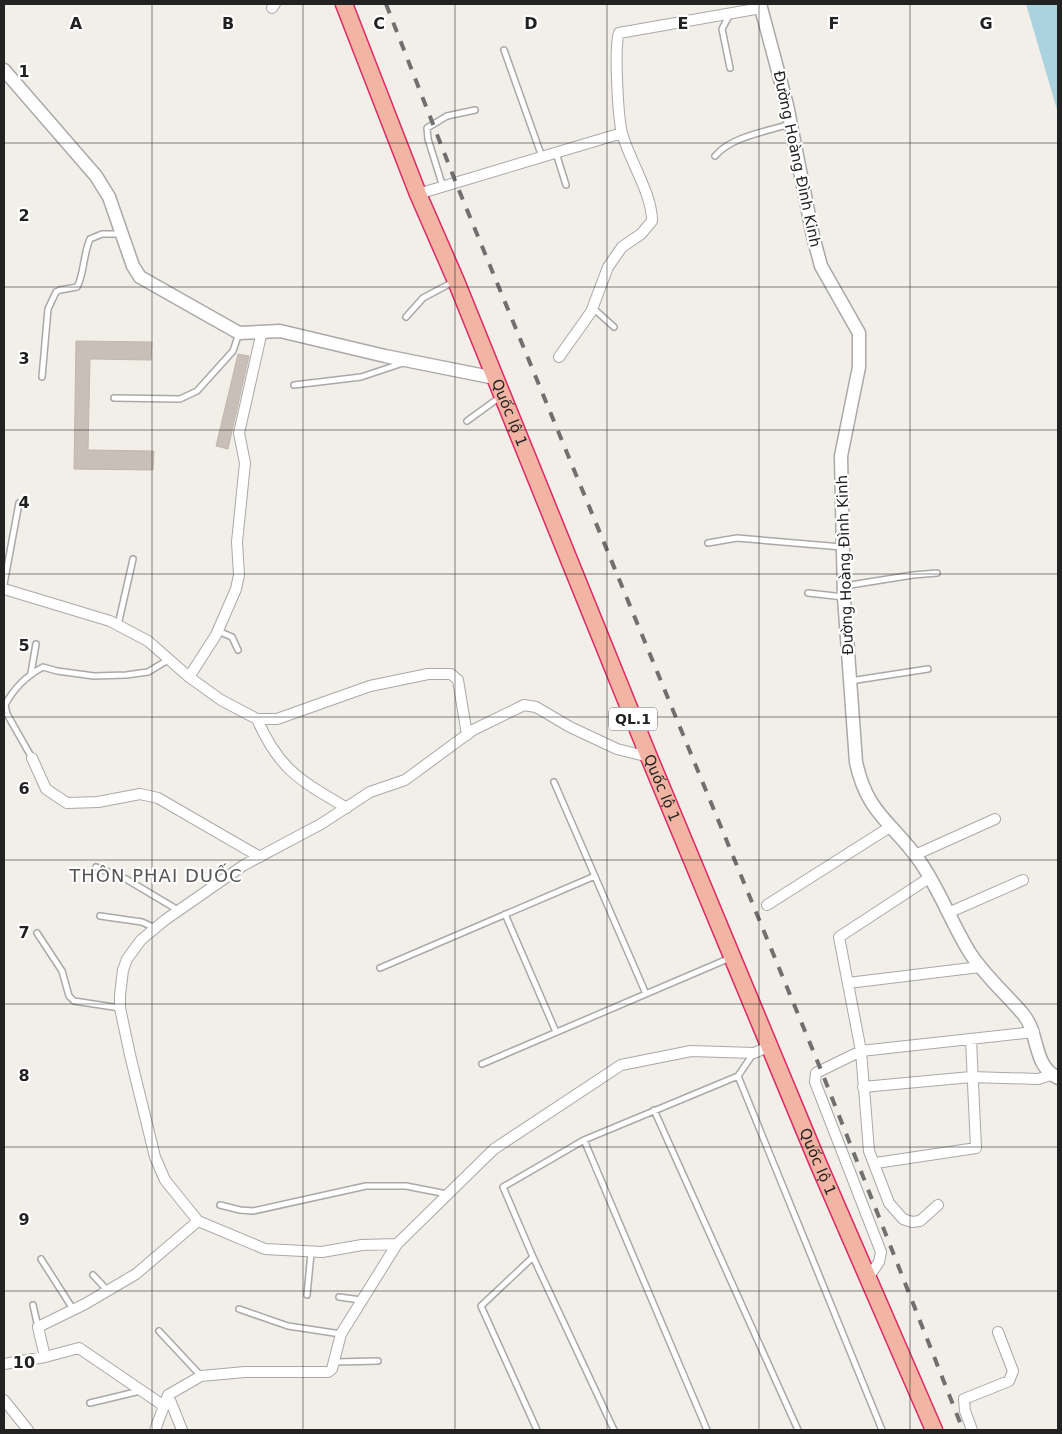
<svg xmlns="http://www.w3.org/2000/svg" width="1062" height="1434" font-family="'DejaVu Sans',sans-serif">
  <style>
    .water { fill: #aad3df }
    .building { fill: #c7bfb8; stroke: #c4b6ab }
    .lines { fill: none; stroke-linecap: round; stroke-linejoin: round }
    .service-casing { stroke: #a9a9a9; stroke-width: 8 }
    .minor-casing { stroke: #a9a9a9; stroke-width: 12 }
    .tertiary-casing { stroke: #a9a9a9; stroke-width: 15 }
    .trunk-casing { stroke: #dc2a67; stroke-width: 19 }
    .service { stroke: #fff; stroke-width: 5 }
    .minor { stroke: #fff; stroke-width: 10 }
    .tertiary { stroke: #fff; stroke-width: 12 }
    .trunk { stroke: #f2b4a3; stroke-width: 16 }
    .rail { stroke: #707070; stroke-width: 4; stroke-dasharray: 10 10; stroke-linecap: butt }
    .grid { fill: none; stroke: #222; stroke-width: 1; stroke-opacity: 0.55 }
    .labels { text-anchor: middle; stroke-width: 4.5; stroke-linejoin: round; paint-order: stroke }
    .shield { fill: #fff; stroke: #646464; stroke-width: 1 }
    .shield-label { font-size: 14px; font-weight: bold; fill: #222 }
    .street-label { font-size: 15px; fill: #222; stroke: #fff }
    .quarter-label { font-size: 18px; letter-spacing: 1px; fill: #555; stroke: #fff }
    .grid-label { font-size: 16px; text-anchor: middle; font-weight: bold; fill: #222; stroke: #fff; stroke-width: 4.5; stroke-linejoin: round; paint-order: stroke }
  </style>
  <rect width="100%" height="100%" fill="#f2efe9"/>
  <path class="water" d="M1026,4h32v109z"/>
  <path class="building" d="M76,341l76,1 -1,18 -61,-1 -2,91 66,1 -1,19 -79,-1z
    M238,354l11,2 -21,93 -12,-3z"/>
  <g class="lines">
    <defs>
      <path id="service" d="M504,50l38,107
        M730,68l-8,-39 8,-15
        M556,153l10,32
        M715,156c17,-20 51,-24 75,-32
        M443,187l-15,-48 -1,-11 20,-12 28,-6
        M593,308l21,19
        M406,317l17,-19 30,-16
        M42,377l6,-68 8,-17 4,-2 17,-3c7,-12 6,-32 13,-48l12,-5h19
        M294,385l67,-8 42,-14
        M114,398l66,1 17,-8 36,-40 6,-18
        M467,421l33,-24
        M708,543l29,-5 105,9
        M4,584l15,-81
        M844,586l69,-11 24,-2
        M808,593l36,4
        M118,625l15,-66
        M218,631l14,6 6,13
        M31,673l5,-29
        M850,681l78,-12
        M32,758l-25,-44 -2,-9c9,-17 21,-29 38,-38l14,4 37,5 32,-1 22,-3 20,-12
        M554,782l92,212
        M96,867l30,12 52,31
        M505,914l51,118
        M100,916l42,6 13,6
        M37,933l25,38 7,25 5,5 46,7
        M380,968l215,-92
        M753,1054l-15,22 144,354
        M482,1064l248,-106
        M654,1110l144,320
        M584,1140l123,290
        M220,1205l20,5 13,1 113,-25h40l41,8
        M533,1257l81,173
        M41,1259l32,50
        M93,1275l15,16
        M307,1295l4,-42
        M339,1297l22,3
        M33,1305l5,22
        M239,1309l49,17 53,8
        M159,1331l42,45
        M335,1362l43,-1
        M90,1403l50,-12
        M537,1430l-56,-124 52,-49 -30,-70 81,-47 154,-64"/>
      <path id="minor" d="M272,8l3,-4
        M418,194l204,-61
        M559,357l32,-45 17,-45 14,-20 19,-13 11,-13c0,-28 -23,-61 -30,-88 -4,-16 -8,-86 -3,-100l142,-25
        M4,589l106,32 38,20 41,36 32,23 36,19h20l93,-33 58,-12h23l7,6 9,55
        M189,677l27,-42 20,-46 3,-14 -2,-33 8,-79 -6,-30 23,-102
        M257,719c22,51 44,62 90,89
        M32,758l14,31 21,14 31,-1 42,-8 18,4 102,59
        M915,855l80,-36
        M929,878l-90,59 22,114 8,100 20,52 14,16 9,3 8,-1 18,-16
        M767,905l123,-78
        M948,913l75,-33
        M848,983l132,-16
        M863,1087l108,-10 67,2 13,-4
        M876,1163l100,-15 -5,-108
        M397,1244l-35,1 -40,7 -57,-3 -67,-28 -33,-41 -10,-23 -25,-102 -10,-47v-13l3,-25 4,-11 14,-19 24,-20 79,-55 77,-41 49,-32 35,-12 68,-50 51,-25 12,2 34,20 47,22 32,8
        M868,1278l11,-16 2,-10 -66,-170 1,-9 45,-22 173,-19
        M45,1357l-7,-30 47,-23 51,-30 62,-53
        M4,1364l41,-7 34,-9 85,58
        M168,1395l14,35
        M4,1400l24,30
        M155,1430l13,-35 33,-19 44,-4h83l4,-3 9,-35 56,-90 97,-95 127,-84 70,-14 63,2 16,-7
        M972,1430l-7,-19 -1,-12 45,-18 4,-10 -15,-39"/>
      <path id="tertiary" d="M760,4l27,101 26,131 8,30 38,67v34l-18,89 3,141 12,165c11,53 38,61 65,101 19,28 31,61 49,90 15,23 36,41 53,61 17,20 9,51 35,64
        M4,70l92,106 13,21 24,69 7,11 99,56 41,-2 105,25 110,22"/>
      <g id="trunk">
        <path id="s1" d="M344,4l74,190 38,87 193,476 169,406 116,267"/>
      </g>
    </defs>
    <use href="#service" class="service-casing"/>
    <use href="#minor" class="minor-casing"/>
    <use href="#tertiary" class="tertiary-casing"/>
    <use href="#trunk" class="trunk-casing"/>
    <use href="#service" class="service"/>
    <use href="#minor" class="minor"/>
    <use href="#tertiary" class="tertiary"/>
    <use href="#trunk" class="trunk"/>
    <path class="rail" d="M386,4l70,179 365,887 142,360"/>
  </g>
  <path class="grid" d="M152,4v1426M303,4v1426M455,4v1426M607,4v1426M759,4v1426M910,4v1426M4,143h1054M4,287h1054M4,430h1054M4,574h1054M4,717h1054M4,860h1054M4,1004h1054M4,1147h1054M4,1291h1054"/>
  <g class="labels">
    <rect class="shield" x="609" y="707.5" width="48" height="23" rx="4"/>
    <g class="shield-label">
      <text x="633" y="724">QL.1</text>
    </g>
    <g class="street-label">
      <text transform="translate(797 159) rotate(78)" y="5">Đường Hoàng Đình Kinh</text>
      <text dy="5" stroke="none"><textPath href="#s1" startOffset="441">Quốc lộ 1</textPath></text>
      <text transform="translate(845 565) rotate(-92)" y="5">Đường Hoàng Đình Kinh</text>
      <text dy="5" stroke="none"><textPath href="#s1" startOffset="846">Quốc lộ 1</textPath></text>
      <text dy="5" stroke="none"><textPath href="#s1" startOffset="1251">Quốc lộ 1</textPath></text>
    </g>
    <g class="quarter-label">
      <text x="156" y="882">THÔN PHAI DUỐC</text>
    </g>
  </g>
  <g class="grid-label">
    <text x="76" y="29">A</text>
    <text x="228" y="29">B</text>
    <text x="379" y="29">C</text>
    <text x="531" y="29">D</text>
    <text x="683" y="29">E</text>
    <text x="834" y="29">F</text>
    <text x="986" y="29">G</text>
    <text x="24" y="77">1</text>
    <text x="24" y="221">2</text>
    <text x="24" y="364">3</text>
    <text x="24" y="508">4</text>
    <text x="24" y="651">5</text>
    <text x="24" y="794">6</text>
    <text x="24" y="938">7</text>
    <text x="24" y="1081">8</text>
    <text x="24" y="1225">9</text>
    <text x="24" y="1368">10</text>
  </g>
  <rect width="1062" height="1434" fill="none" stroke="#222222" stroke-width="10"/>
</svg>
